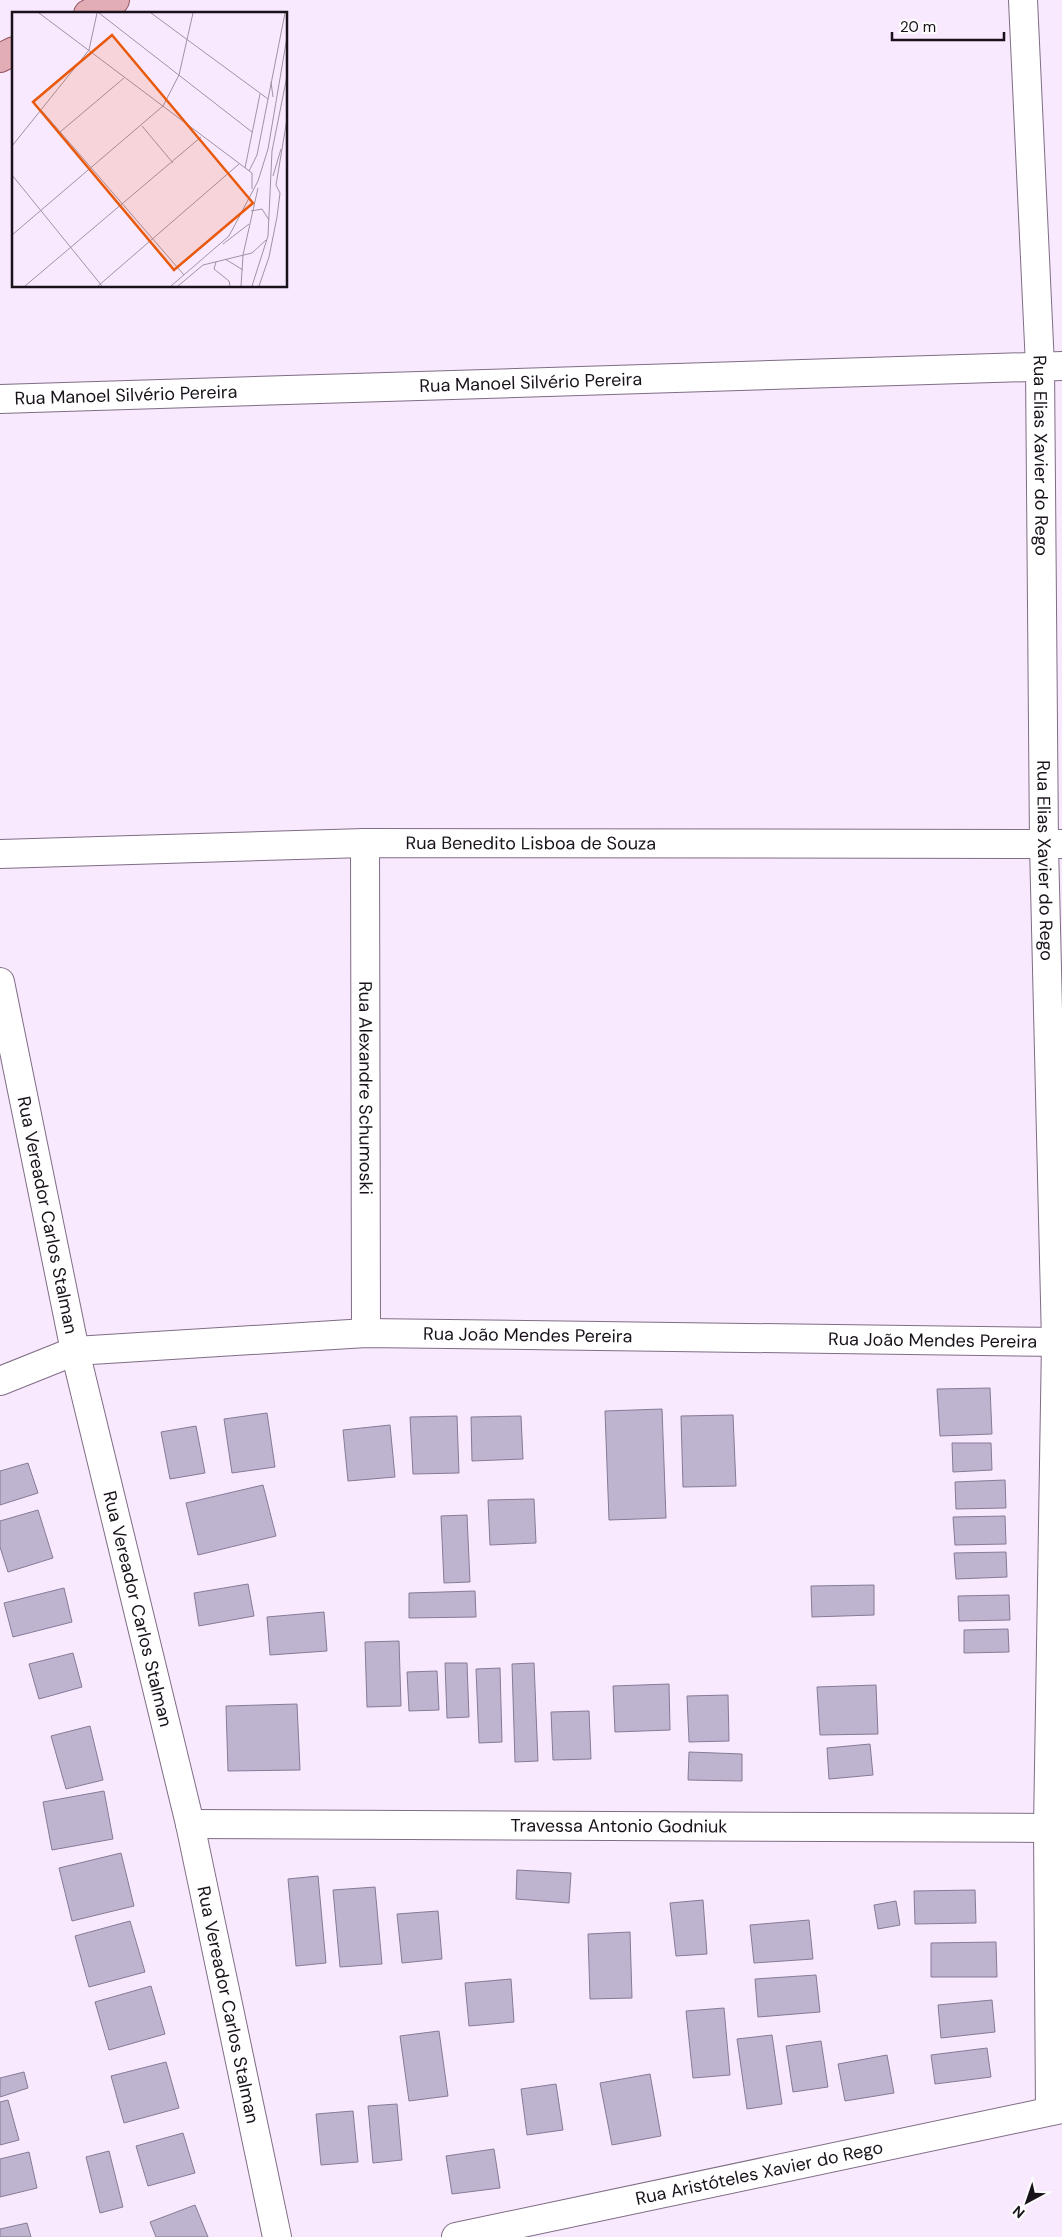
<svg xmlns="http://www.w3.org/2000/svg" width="1062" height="2237" font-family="'DM Sans',sans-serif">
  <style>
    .building { fill: #bfb4d0; stroke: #857b96 }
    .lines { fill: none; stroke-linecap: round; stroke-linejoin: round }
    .minor-casing { stroke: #7f6d85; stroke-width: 30 }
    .major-casing { stroke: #915361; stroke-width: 30 }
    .minor { stroke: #fff; stroke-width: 28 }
    .major { stroke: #e3adb6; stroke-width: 28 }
    .labels { text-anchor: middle; stroke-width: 4; stroke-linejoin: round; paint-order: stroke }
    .street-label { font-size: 18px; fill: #19121b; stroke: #fcfcfc }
    .inset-road { fill: none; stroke: #9f93a3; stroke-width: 1 }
    .view { fill: #e8590c; fill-opacity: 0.15; stroke: #e8590c; stroke-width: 2.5 }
    .inset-edge { fill: none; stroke: #19121b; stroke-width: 2.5 }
  </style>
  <rect width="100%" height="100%" fill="#f9e9fe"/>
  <path class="building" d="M990,1388l2,46 -52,2 -3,-47z
    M662,1409l4,109 -57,2 -4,-109z
    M267,1413l8,54 -43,6 -8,-54z
    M733,1415l3,71 -53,1 -2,-71z
    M457,1416l2,57 -46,1 -3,-57z
    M521,1416l2,43 -51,2 -1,-44z
    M390,1425l5,52 -47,4 -5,-51z
    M196,1426l9,47 -35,6 -9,-47z
    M952,1443h39l1,27 -39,2z
    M28,1463l10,30 -38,12v-34z
    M1005,1480l1,28 -50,1 -1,-27z
    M263,1485l13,51 -78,19 -12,-52z
    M534,1499l2,44 -46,2 -2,-45z
    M38,1510l15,48 -45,14 -8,-25v-26z
    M467,1515l3,67 -26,1 -3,-67z
    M1005,1516l1,28 -51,1 -2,-28z
    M1006,1552l1,25 -51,2 -2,-26z
    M248,1584l6,32 -55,10 -5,-33z
    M874,1585v30l-62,2 -1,-31z
    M64,1588l8,34 -59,15 -9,-34z
    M475,1591l1,26 -67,1v-25z
    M1009,1595l1,25 -51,1 -1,-25z
    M324,1612l3,39 -57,4 -3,-38z
    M1008,1629l1,23 -45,1v-23z
    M399,1641l2,65 -34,1 -2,-65z
    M73,1653l9,34 -43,12 -10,-35z
    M445,1663h22l2,54 -22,1z
    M534,1663l4,98 -23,1 -3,-98z
    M500,1668l2,74 -23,1 -3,-74z
    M437,1671l2,39 -30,1 -2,-39z
    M669,1684l1,46 -55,2 -2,-46z
    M876,1685l2,49 -58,1 -3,-48z
    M728,1695l1,46 -40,1 -2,-46z
    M297,1704l3,66 -72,1 -2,-65z
    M589,1711l2,48 -38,1 -2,-48z
    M90,1726l13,54 -37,9 -15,-53z
    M870,1744l3,31 -44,4 -2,-31z
    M689,1752l53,2v27l-54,-1z
    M104,1791l9,48 -61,11 -9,-48z
    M121,1853l13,53 -62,15 -13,-53z
    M517,1870l54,3 -2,30 -53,-4z
    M318,1876l8,87 -30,3 -8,-87z
    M375,1887l7,77 -42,3 -7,-77z
    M975,1890l1,33 -61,1 -1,-33z
    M703,1900l4,54 -31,2 -6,-53z
    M896,1901l4,24 -22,4 -4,-24z
    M438,1911l4,48 -40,4 -5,-49z
    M809,1920l4,39 -59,4 -4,-38z
    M130,1921l15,51 -56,15 -14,-51z
    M630,1932l2,66 -42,1 -2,-65z
    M996,1942l1,35h-66v-34z
    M816,1975l4,37 -62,5 -3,-38z
    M511,1979l3,43 -45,4 -4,-43z
    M151,1986l14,48 -56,16 -14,-48z
    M992,2000l3,32 -54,6 -3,-33z
    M724,2008l6,67 -37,3 -7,-67z
    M439,2031l9,65 -39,5 -9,-65z
    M772,2035l10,69 -35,5 -10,-70z
    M821,2041l7,46 -35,5 -7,-46z
    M987,2048l4,29 -56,7 -4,-29z
    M887,2055l7,38 -49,8 -7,-37z
    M166,2062l13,46 -55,15 -13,-47z
    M24,2072l4,16 -28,9v-19z
    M650,2074l11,62 -49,9 -12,-62z
    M556,2084l7,46 -36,5 -6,-46z
    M8,2100l11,40 -19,5v-43z
    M397,2104l5,56 -29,3 -5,-57z
    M353,2111l5,51 -37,3 -5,-51z
    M183,2133l12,40 -47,13 -12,-40z
    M494,2149l6,39 -48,6 -6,-38z
    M109,2151l14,56 -23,6 -14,-56z
    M29,2152l8,36 -37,9v-38z
    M195,2205l13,32h-52l-6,-15z
    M27,2223l4,14h-31v-8z"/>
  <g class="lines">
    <defs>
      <g id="minor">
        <path id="s1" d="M1023,0l17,366 4,479 12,497 -8,486 2,283"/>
        <path id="s2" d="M0,399l1062,-33"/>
        <path id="s3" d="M365,843l1,490"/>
        <path id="s4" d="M0,854l365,-11 697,1"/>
        <path id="s5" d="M0,982l75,369 115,473 87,413"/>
        <path id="s6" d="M0,1381l75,-30 291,-18 696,9"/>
        <path id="s7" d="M190,1824l858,4"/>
        <path id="s8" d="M456,2237l606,-128"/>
      </g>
      <path id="major" d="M88,14l27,-14
        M0,58l14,-7"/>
    </defs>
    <use href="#minor" class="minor-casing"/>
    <use href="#major" class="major-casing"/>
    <use href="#minor" class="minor"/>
    <use href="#major" class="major"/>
  </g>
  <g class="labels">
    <g class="street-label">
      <text dy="6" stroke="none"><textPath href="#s2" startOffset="531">Rua Manoel Silvério Pereira</textPath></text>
      <text dy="6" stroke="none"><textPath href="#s2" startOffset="126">Rua Manoel Silvério Pereira</textPath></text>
      <text dy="6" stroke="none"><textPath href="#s1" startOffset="456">Rua Elias Xavier do Rego</textPath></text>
      <text dy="6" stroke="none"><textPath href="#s4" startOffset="531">Rua Benedito Lisboa de Souza</textPath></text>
      <text dy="6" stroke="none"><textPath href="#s1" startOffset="861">Rua Elias Xavier do Rego</textPath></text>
      <text dy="6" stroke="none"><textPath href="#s3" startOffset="245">Rua Alexandre Schumoski</textPath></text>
      <text dy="6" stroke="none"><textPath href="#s5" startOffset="238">Rua Vereador Carlos Stalman</textPath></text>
      <text dy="6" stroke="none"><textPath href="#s6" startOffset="534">Rua João Mendes Pereira</textPath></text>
      <text dy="6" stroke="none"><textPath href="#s6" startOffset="939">Rua João Mendes Pereira</textPath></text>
      <text dy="6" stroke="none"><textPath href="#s5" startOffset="642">Rua Vereador Carlos Stalman</textPath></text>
      <text dy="6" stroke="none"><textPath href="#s7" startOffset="429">Travessa Antonio Godniuk</textPath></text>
      <text dy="6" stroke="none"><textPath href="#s5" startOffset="1048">Rua Vereador Carlos Stalman</textPath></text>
      <text dy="6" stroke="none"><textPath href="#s8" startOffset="310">Rua Aristóteles Xavier do Rego</textPath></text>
    </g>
  </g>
  <g transform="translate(12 12)">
    <rect width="275" height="275" fill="#f9e9fe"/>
    <path class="inset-road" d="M27,1l213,160v16M87,1l153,119M139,1l117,86M259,70l2,15M30,99l142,164M130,114l31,37M48,120l64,-54M0,134l77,-96 8,-37M233,156l15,-74M237,159l8,-16 28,-142M0,163l90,111M261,164l8,-27M239,199l11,-2 7,11M0,223l151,-129 16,-31 14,-62M211,232l26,-20M213,247l18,11M204,250l-2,7 15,12 1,5M13,274l176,-149M86,274l141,-122M159,274l58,-50 29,-55 10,-32 19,-112M166,274l25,-21 49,-12 14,-13M229,274l2,-31 15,-67M240,274l16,-50 4,-85 15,-75M247,274l10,-29 8,-40 3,-24 -4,-8 11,-66"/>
    <path class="view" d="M100,23l141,168 -79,67 -141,-168z"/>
    <rect width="275" height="275" class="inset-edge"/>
  </g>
  <g transform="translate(1027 2202) rotate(220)" stroke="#fcfcfc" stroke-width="4" paint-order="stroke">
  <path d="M0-4L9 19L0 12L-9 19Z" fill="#19121b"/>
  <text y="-8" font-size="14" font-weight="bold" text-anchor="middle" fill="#19121b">N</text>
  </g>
  <path d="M892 32v8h112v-8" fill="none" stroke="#19121b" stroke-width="2.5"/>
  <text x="900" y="32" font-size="15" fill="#19121b" stroke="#fcfcfc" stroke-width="4" paint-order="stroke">20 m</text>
</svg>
